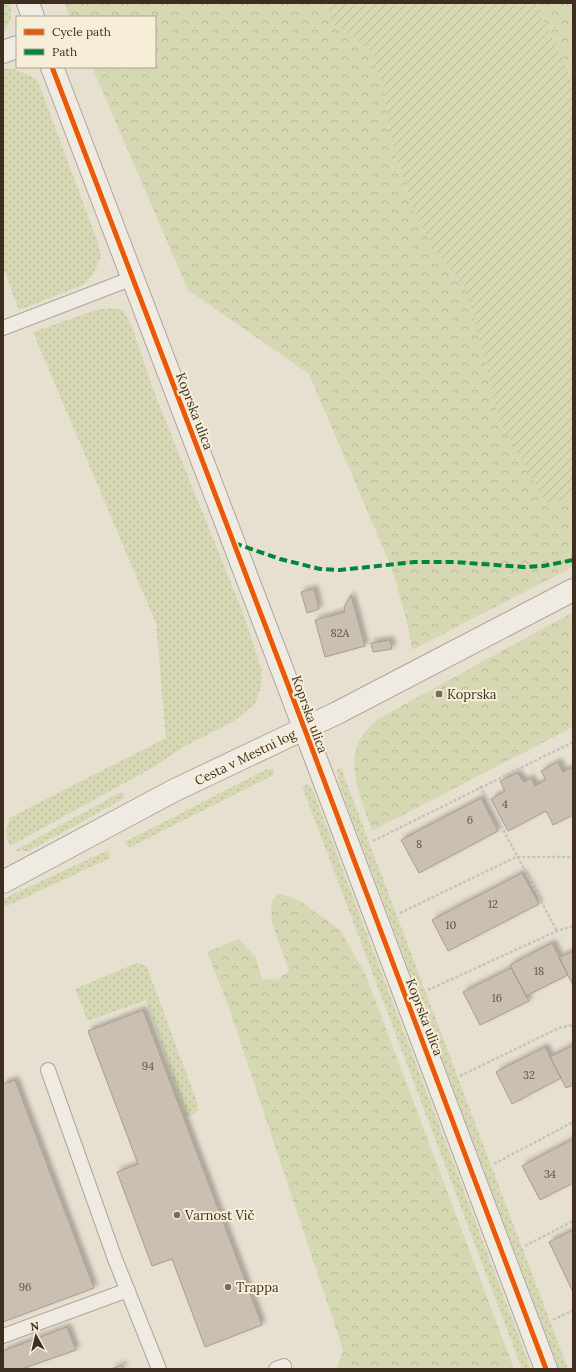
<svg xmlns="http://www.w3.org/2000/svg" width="576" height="1372" font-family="Lora,serif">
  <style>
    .grass { fill: url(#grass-dots) }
    .forest { fill: url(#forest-crowns) }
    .garden { fill: url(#garden-furrows) }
    .building { fill: #cbbfb2; stroke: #a89c90; filter: url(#shadow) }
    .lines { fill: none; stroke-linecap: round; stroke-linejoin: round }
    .service-casing { stroke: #ada599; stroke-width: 16 }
    .minor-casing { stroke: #ada599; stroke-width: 24 }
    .tertiary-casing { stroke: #ada599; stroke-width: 24 }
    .path { stroke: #c8c2b9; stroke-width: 2.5; stroke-dasharray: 3 2; stroke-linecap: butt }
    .service { stroke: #efebe3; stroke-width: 14 }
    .minor { stroke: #efebe3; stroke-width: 22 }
    .tertiary { stroke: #efebe3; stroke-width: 22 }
    .quiet { stroke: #00873e; stroke-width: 4; stroke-dasharray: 8 4; stroke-linecap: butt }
    .cycleway-casing { stroke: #f7eed8; stroke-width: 8 }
    .cycleway { stroke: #e8590c; stroke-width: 5 }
    .poi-dot { fill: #786c5e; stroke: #f7eed8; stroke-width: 1.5 }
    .labels { text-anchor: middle; stroke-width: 4; stroke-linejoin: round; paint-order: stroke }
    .number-label { font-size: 11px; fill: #605244 }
    .street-label { font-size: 13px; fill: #3d2e20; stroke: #f7eed8 }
    .poi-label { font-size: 13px; fill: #3d2e20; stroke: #f7eed8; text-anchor: start }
  </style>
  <defs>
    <pattern id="grass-dots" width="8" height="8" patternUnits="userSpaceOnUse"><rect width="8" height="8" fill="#d6d7b3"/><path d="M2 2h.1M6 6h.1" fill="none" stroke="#b9b99a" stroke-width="1.8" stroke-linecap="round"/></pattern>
    <pattern id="forest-crowns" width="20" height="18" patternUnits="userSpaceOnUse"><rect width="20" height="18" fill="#d6d7b3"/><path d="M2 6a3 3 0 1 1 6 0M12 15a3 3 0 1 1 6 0" fill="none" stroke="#b9b99a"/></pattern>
    <pattern id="garden-furrows" width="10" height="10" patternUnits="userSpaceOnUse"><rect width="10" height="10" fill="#d6d7b3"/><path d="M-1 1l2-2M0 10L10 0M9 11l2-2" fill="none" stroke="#b9b99a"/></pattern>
    <filter id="shadow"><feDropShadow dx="3.5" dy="-3.5" stdDeviation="2" flood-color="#0004"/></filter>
  </defs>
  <rect width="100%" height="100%" fill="#e7e0d1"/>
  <path class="grass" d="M3,3h8v14l-5,12 -3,2z
    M11,68l26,11 60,161 4,17 -8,17 -10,11 -64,25 -16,-43v-198z
    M110,308l12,2 9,14 21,63 92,229 18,55 -1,17 -6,16 -21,17 -49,25 -33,22 -142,78c-5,-11 -5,-18 1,-29l155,-79 -10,-115 -123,-291 63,-22z
    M341,768l227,601h-9l-214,-569 -7,-21 -1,-9z
    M274,769l-1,6 -144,73 -4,-6 140,-72z
    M308,784l5,7 218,578h-9l-220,-583z
    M121,792l4,6 -96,53h-15z
    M108,850l2,8 -107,50v-9z
    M136,963l6,1 5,3 51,138 -1,7 -10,5 -41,-117 -58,21 -13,-32z"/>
  <path class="forest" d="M64,3h262l6,20 37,26 15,38 5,45 25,80 24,44 26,30 83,218 26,-6v69l-161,83 -5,-28 -15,-53 -83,-195 -121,-84 -96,-223h63v-50h-85z
    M540,3h33v78l-32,-66z
    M573,612v115l-201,104c-9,-29 -29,-68 -9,-96 4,-6 10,-11 15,-16z
    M279,893l21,8 40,29 25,43 149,396h-177l6,-19 -115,-345 -21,-53 31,-13 18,18 6,22 15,1 12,-9 -17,-48 -1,-21z"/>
  <path class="garden" d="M326,3h214l1,12 32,66v417l-26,6 -48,-84 -25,-104 -10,-30 -26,-30 -24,-44 -25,-80 -5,-45 -15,-38 -37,-26z"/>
  <path class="building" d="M314,589l5,20 -12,4 -6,-21z
    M351,595l14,51 -40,11 -10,-37 30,-8 -1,-5z
    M390,640l2,9 -19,3 -2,-9z
    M558,762l5,10 10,-5v48l-20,10 -7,-14 -38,20 -17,-32 14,-8 -5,-10 17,-8 7,9 7,-4 4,8 11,-6 -5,-9z
    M481,798l17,33 -79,42 -18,-33z
    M522,873l17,31 -91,47 -16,-31z
    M552,943l16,32 -42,21 -16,-31z
    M573,951v34l-14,-27z
    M511,968l18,33 -49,24 -17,-33z
    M143,1010l119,315 -57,22 -33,-88 -20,7 -35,-94 21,-8 -50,-133z
    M573,1045v40l-7,3 -16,-31z
    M545,1047l16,31 -49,26 -16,-32z
    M15,1080l79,208 -91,34v-238z
    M573,1139v44l-33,17 -18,-34z
    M573,1230v62l-24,-50z
    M67,1327l9,23 -54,19h-19v-18z
    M122,1365l2,4h-13z"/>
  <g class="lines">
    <defs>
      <path id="service" d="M3,328l130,-50
        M48,1070l67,189 44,110
        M3,1336l125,-46
        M276,1369l8,-3"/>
      <path id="minor" d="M3,52l14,-5"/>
      <path id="tertiary" d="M28,3l5,14
        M52,67l236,618 258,684
        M3,882l170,-91 164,-78 236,-123"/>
    </defs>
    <use href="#service" class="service-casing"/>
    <use href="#minor" class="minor-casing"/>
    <use href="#tertiary" class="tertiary-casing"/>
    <path class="path" d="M480,786l77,145
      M373,841l200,-99
      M400,913l116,-56h57
      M428,990l129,-59 16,-5
      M460,1076l99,-48 14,-3
      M494,1164l79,-42
      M525,1246l48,-25
      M553,1320l20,-10"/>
    <use href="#service" class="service"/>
    <use href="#minor" class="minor"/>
    <use href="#tertiary" class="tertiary"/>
    <path class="quiet" d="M234,543l46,16 40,10 20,1 75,-8h39l69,5 20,-1 30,-6"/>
    <defs>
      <path id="cycleway" d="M52,67l236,618 258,684"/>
    </defs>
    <use href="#cycleway" class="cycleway-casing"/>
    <use href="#cycleway" class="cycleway"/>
  </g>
  <g class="poi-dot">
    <rect x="435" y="690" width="8" height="8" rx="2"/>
    <circle cx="177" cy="1215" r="4"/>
    <circle cx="228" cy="1287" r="4"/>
  </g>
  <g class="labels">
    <g class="number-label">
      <text x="340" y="637">82A</text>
      <text x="505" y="808">4</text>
      <text x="470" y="824">6</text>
      <text x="419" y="848">8</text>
      <text x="493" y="908">12</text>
      <text x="451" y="929">10</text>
      <text x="539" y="975">18</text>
      <text x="497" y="1002">16</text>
      <text x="148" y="1070">94</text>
      <text x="529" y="1079">32</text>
      <text x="550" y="1178">34</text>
      <text x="25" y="1291">96</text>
    </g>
    <g class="street-label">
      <text transform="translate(195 411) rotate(69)" y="5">Koprska ulica</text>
      <text transform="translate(310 714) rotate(70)" y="5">Koprska ulica</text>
      <text transform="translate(245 757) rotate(-26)" y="5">Cesta v Mestni log</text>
      <text transform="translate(425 1017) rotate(69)" y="5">Koprska ulica</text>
    </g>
    <g class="poi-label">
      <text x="447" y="699">Koprska</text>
      <text x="185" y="1220">Varnost Vič</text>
      <text x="236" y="1292">Trappa</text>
    </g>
  </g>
  <rect width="576" height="1372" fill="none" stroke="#3d2e20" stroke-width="8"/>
  <rect x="16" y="16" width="140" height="52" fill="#f7eed8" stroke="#ada18e"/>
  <rect x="24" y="29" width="20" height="6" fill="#e8590c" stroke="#ada18e"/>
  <text x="52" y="36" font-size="12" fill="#3d2e20">Cycle path</text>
  <rect x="24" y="49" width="20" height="6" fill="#00873e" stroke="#ada18e"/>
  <text x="52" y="56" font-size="12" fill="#3d2e20">Path</text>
  <g transform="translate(36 1336) rotate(352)" stroke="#f7eed8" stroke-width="3" paint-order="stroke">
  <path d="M0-3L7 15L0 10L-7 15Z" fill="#3d2e20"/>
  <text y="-6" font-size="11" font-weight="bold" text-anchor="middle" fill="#3d2e20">N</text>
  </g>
</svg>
